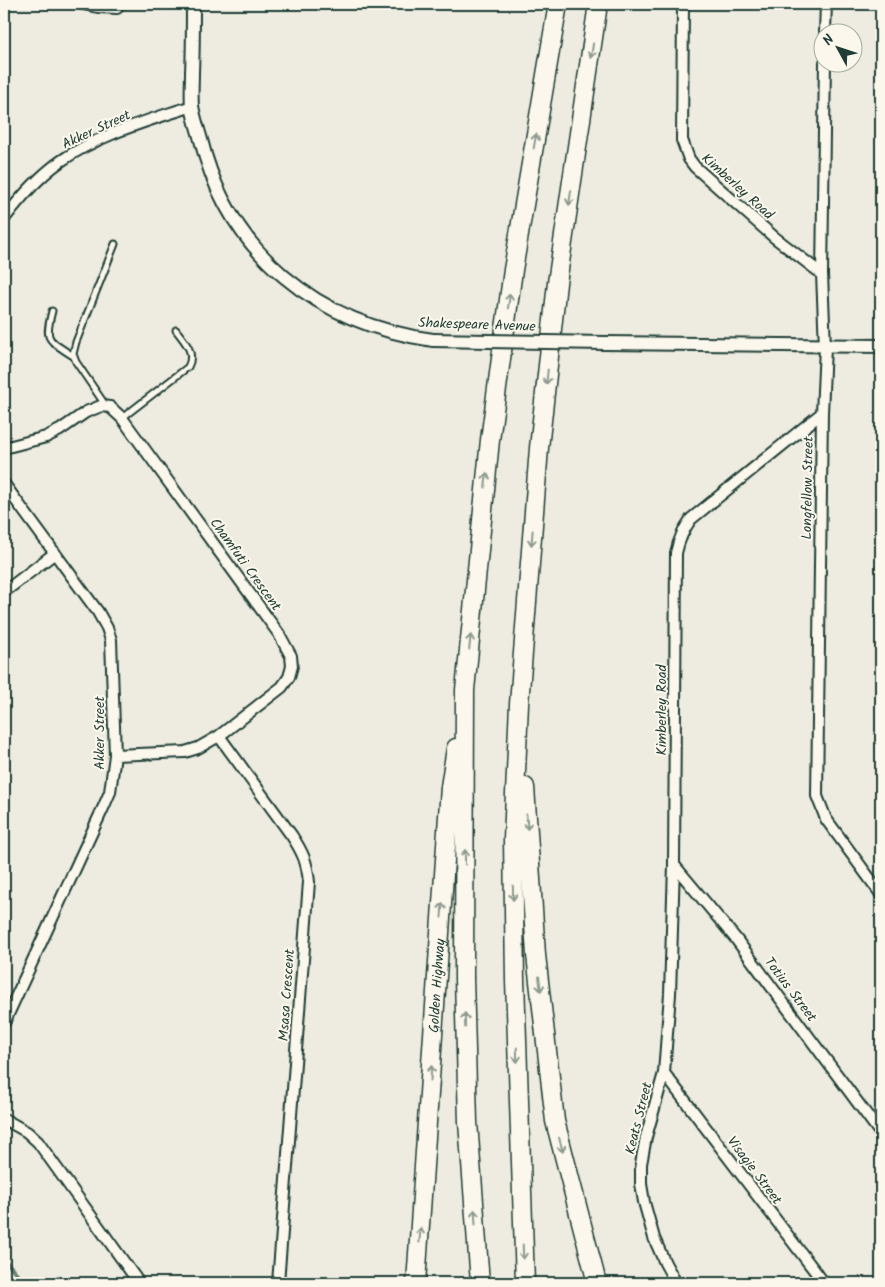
<svg xmlns="http://www.w3.org/2000/svg" width="885" height="1287" font-family="Kalam,sans-serif">
  <style>
    .lines { fill: none; stroke-linecap: round; stroke-linejoin: round }
    .stream { stroke: #6c7d74; stroke-width: 4 }
    .service-casing { stroke: #1f3d34; stroke-width: 9 }
    .minor-casing { stroke: #1f3d34; stroke-width: 14 }
    .tertiary-casing { stroke: #1f3d34; stroke-width: 16 }
    .motorway-casing { stroke: #1f3d34; stroke-width: 21 }
    .service { stroke: #fbf7ec; stroke-width: 5 }
    .minor { stroke: #fbf7ec; stroke-width: 10 }
    .tertiary { stroke: #fbf7ec; stroke-width: 12 }
    .motorway { stroke: #fbf7ec; stroke-width: 18 }
    .tertiary-bridge-casing { stroke: #1f3d34; stroke-width: 16; stroke-linecap: butt }
    .tertiary-bridge { stroke: #fbf7ec; stroke-width: 12 }
    .oneway { stroke: #8d9a90 }
    .labels { text-anchor: middle; stroke-width: 4; stroke-linejoin: round; paint-order: stroke }
    .street-label { font-size: 14px; fill: #1f3d34; stroke: #fbf7ec }
  </style>
  <rect width="100%" height="100%" fill="#eeece1"/>
  <filter id="ink" filterUnits="userSpaceOnUse"><feTurbulence type="fractalNoise" baseFrequency=".02" numOctaves="2"/><feDisplacementMap in="SourceGraphic" scale="10" xChannelSelector="R" yChannelSelector="G"/><feConvolveMatrix kernelMatrix="1 2 1 2 8 2 1 2 1" color-interpolation-filters="sRGB"/></filter>
  <g filter="url(#ink)">
    <g class="lines">
      <path class="stream" d="M4,1259l21,24"/>
      <defs>
        <path id="service" d="M52,311c-8,31 -4,28 21,45
          M106,406l-30,-44 -3,-8 3,-12 39,-98
          M122,418l66,-51c8,-15 -4,-26 -12,-37"/>
        <path id="minor" d="M83,4l15,3 19,1
          M683,4l-1,136 7,19 6,8 79,70 48,37
          M4,7l1,-3
          M825,32l1,-28
          M825,62l-3,212 3,73 -3,66 -5,383 9,23 55,75
          M4,219c16,-21 34,-42 57,-58 38,-27 87,-40 131,-55
          M4,448l42,-11 14,-7 26,-18 15,-6 9,1 12,11 157,216 12,22 1,10 -3,11 -7,10 -63,49 -21,12 -13,4 -70,3
          M4,484l94,128 9,16 4,12 4,115 -5,37 -6,14 -100,217
          M4,592l51,-39
          M219,736l73,100c11,17 15,26 17,46l-31,401
          M674,865l62,74 145,195
          M664,1073l160,210
          M4,1119l23,13 11,10 101,141
          M676,1283l-11,-20 -11,-25 -10,-36 -3,-18v-20l5,-27 18,-64 6,-79 4,-129 2,-312c3,-14 7,-23 15,-34l131,-106"/>
        <path id="tertiary" d="M193,4c0,23 0,45 -1,68 0,11 -1,23 0,34 2,12 6,23 9,34 28,114 117,184 232,200
          M605,343l276,3"/>
        <g id="motorway">
          <path d="M525,787l11,168 19,166 42,162"/>
          <path id="s1" d="M416,1283l34,-496 6,-39"/>
          <path d="M480,1283l-12,-161 -4,-144 1,-288 25,-250 23,-170 45,-266"/>
          <path d="M525,1283l-10,-303 -2,-141 6,-135 20,-256 18,-165 41,-279"/>
        </g>
      </defs>
      <use href="#service" class="service-casing"/>
      <use href="#minor" class="minor-casing"/>
      <use href="#tertiary" class="tertiary-casing"/>
      <use href="#motorway" class="motorway-casing"/>
      <use href="#service" class="service"/>
      <use href="#minor" class="minor"/>
      <use href="#tertiary" class="tertiary"/>
      <use href="#motorway" class="motorway"/>
      <defs>
        <path id="tertiary-bridge" d="M433,340l172,3"/>
      </defs>
      <use href="#tertiary-bridge" class="tertiary-bridge-casing"/>
      <use href="#tertiary-bridge" class="tertiary-bridge"/>
    </g>
    <defs><path id="oneway-shaft" d="M-6 0H5M1.5-3L5.5 0L1.5 3" fill="none" stroke-width="1.6" stroke-linecap="round" stroke-linejoin="round" transform="scale(1.25)"/></defs>
    <g class="oneway">
      <use href="#oneway-shaft" transform="translate(592 51) rotate(98)"/>
      <use href="#oneway-shaft" transform="translate(535 141) rotate(-80)"/>
      <use href="#oneway-shaft" transform="translate(570 198) rotate(98)"/>
      <use href="#oneway-shaft" transform="translate(509 301) rotate(-82)"/>
      <use href="#oneway-shaft" transform="translate(547 377) rotate(96)"/>
      <use href="#oneway-shaft" transform="translate(486 480) rotate(-84)"/>
      <use href="#oneway-shaft" transform="translate(532 538) rotate(95)"/>
      <use href="#oneway-shaft" transform="translate(470 642) rotate(-84)"/>
      <use href="#oneway-shaft" transform="translate(527 822) rotate(86)"/>
      <use href="#oneway-shaft" transform="translate(465 857) rotate(-90)"/>
      <use href="#oneway-shaft" transform="translate(513 893) rotate(89)"/>
      <use href="#oneway-shaft" transform="translate(442 910) rotate(-86)"/>
      <use href="#oneway-shaft" transform="translate(540 984) rotate(83)"/>
      <use href="#oneway-shaft" transform="translate(465 1020) rotate(-91)"/>
      <use href="#oneway-shaft" transform="translate(517 1055) rotate(88)"/>
      <use href="#oneway-shaft" transform="translate(431 1073) rotate(-86)"/>
      <use href="#oneway-shaft" transform="translate(561 1145) rotate(75)"/>
      <use href="#oneway-shaft" transform="translate(475 1217) rotate(-94)"/>
      <use href="#oneway-shaft" transform="translate(420 1235) rotate(-85)"/>
      <use href="#oneway-shaft" transform="translate(523 1252) rotate(88)"/>
    </g>
  </g>
  <g class="labels">
    <g class="street-label">
      <text transform="translate(96 129) rotate(-25)" y="5">Akker Street</text>
      <text transform="translate(738 186) rotate(42)" y="5">Kimberley Road</text>
      <text transform="translate(477 324) rotate(2)" y="5">Shakespeare Avenue</text>
      <text transform="translate(807 488) rotate(-89)" y="5">Longfellow Street</text>
      <text transform="translate(246 564) rotate(54)" y="5">Chamfuti Crescent</text>
      <text transform="translate(661 710) rotate(-90)" y="5">Kimberley Road</text>
      <text transform="translate(99 733) rotate(-90)" y="5">Akker Street</text>
      <text dy="5" stroke="none"><textPath href="#s1" startOffset="298">Golden Highway</textPath></text>
      <text transform="translate(791 989) rotate(53)" y="5">Totius Street</text>
      <text transform="translate(286 995) rotate(-86)" y="5">Msasa Crescent</text>
      <text transform="translate(638 1118) rotate(-76)" y="5">Keats Street</text>
      <text transform="translate(755 1170) rotate(53)" y="5">Visagie Street</text>
    </g>
  </g>
  <rect width="885" height="1287" fill="none" stroke="#fbf7ec" stroke-width="20"/>
  <rect x="10" y="10" width="865" height="1267" fill="none" stroke="#1f3d34" stroke-width="2" filter="url(#ink)"/>
  <g transform="translate(838 48) rotate(310)"><circle r="24" fill="#fbf7ec" stroke="#a3ada2"/>
  <path d="M0-4L9 19L0 12L-9 19Z" fill="#1f3d34"/>
  <text y="-8" font-size="14" font-weight="bold" text-anchor="middle" fill="#1f3d34">N</text>
  </g>
</svg>
